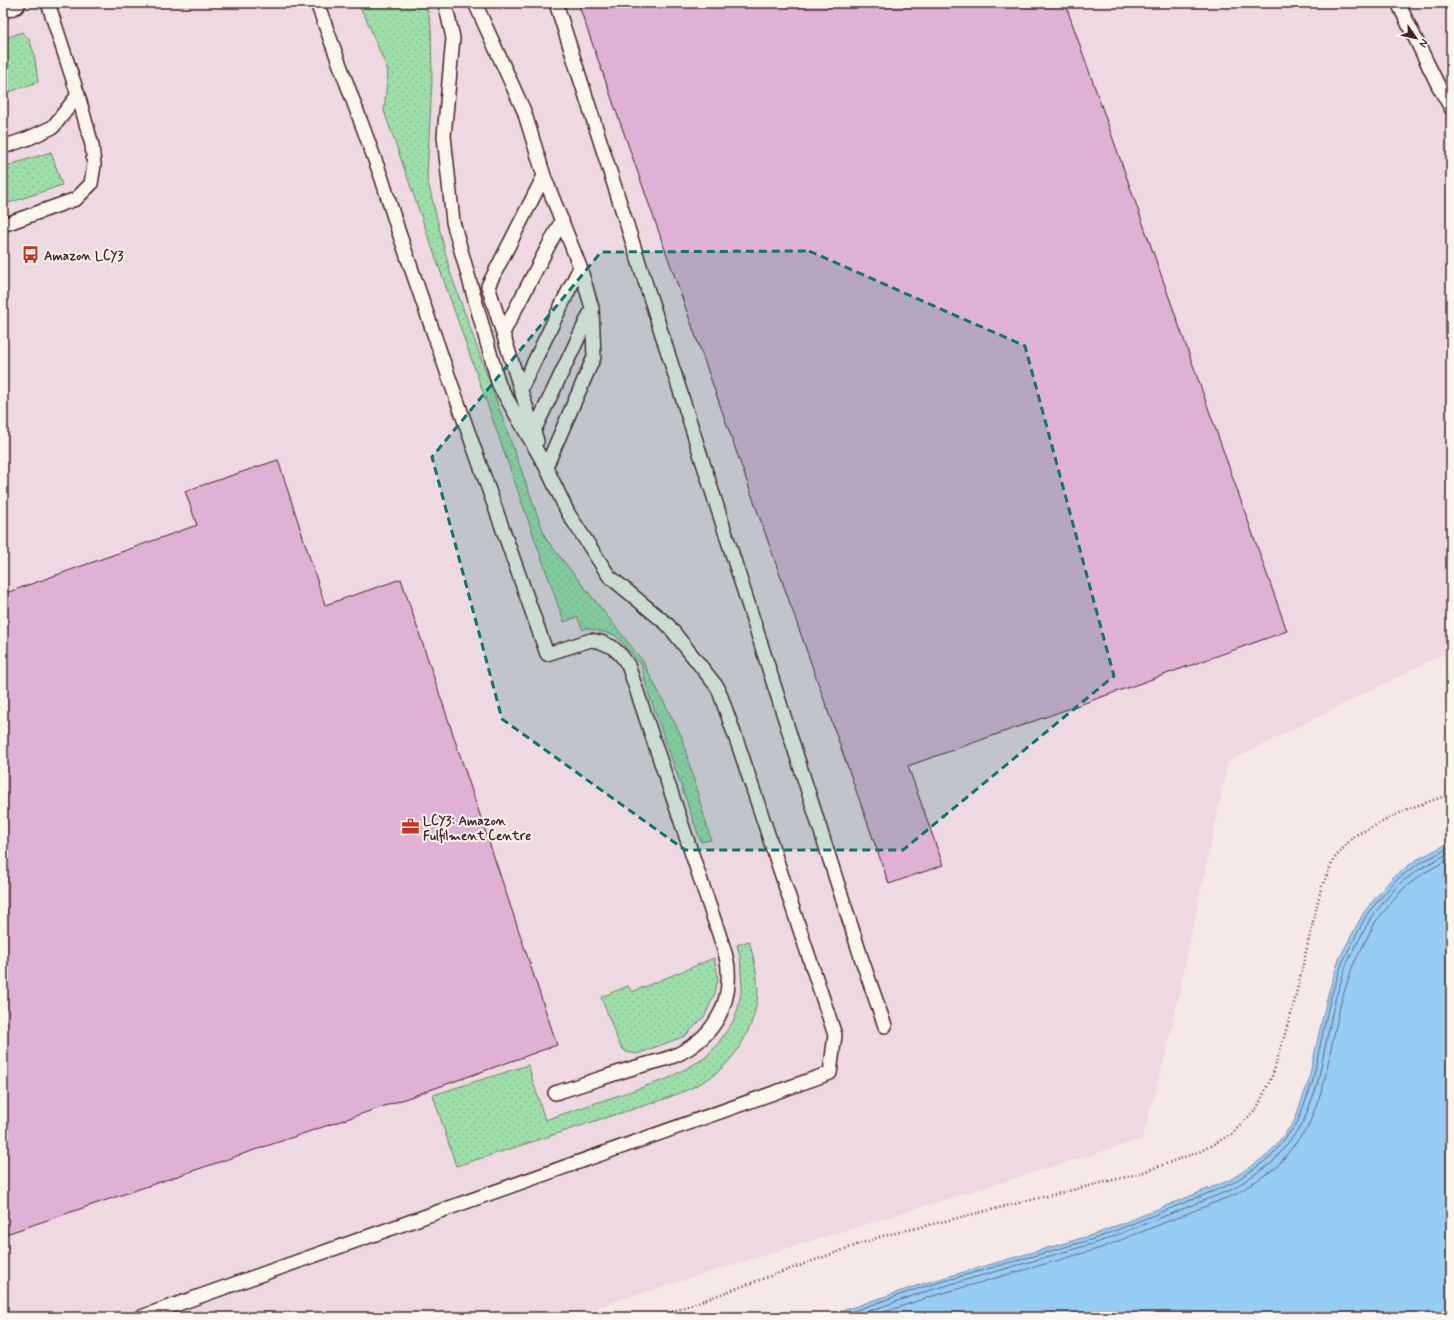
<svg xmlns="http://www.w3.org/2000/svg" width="1454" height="1320" font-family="Mynerve,sans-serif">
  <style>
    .built { fill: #eed8e1 }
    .grass { fill: url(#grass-dots); stroke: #747f6a }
    .water { fill: #96cdf5; stroke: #7887a4 }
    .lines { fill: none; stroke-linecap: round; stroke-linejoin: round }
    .shore { stroke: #68657c; stroke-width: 1 }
    .building { fill: #dfb1d4; stroke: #4a1f2b }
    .lane-casing { stroke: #4a1f2b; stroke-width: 16 }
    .street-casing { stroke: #4a1f2b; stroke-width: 25 }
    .path { stroke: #4a1f2b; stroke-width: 2.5; stroke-dasharray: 1 3; stroke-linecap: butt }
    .lane { stroke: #fbf7ec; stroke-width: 13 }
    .street { stroke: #fbf7ec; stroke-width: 22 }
    .marked { fill: #0f766e; fill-opacity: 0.2; stroke: #0f766e; stroke-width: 3; stroke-dasharray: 8 5; stroke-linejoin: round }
    .labels { text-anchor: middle; stroke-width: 4; stroke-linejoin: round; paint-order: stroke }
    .poi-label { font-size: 13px; font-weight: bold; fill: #4a1f2b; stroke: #fbf7ec; text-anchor: start }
  </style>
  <defs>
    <pattern id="grass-dots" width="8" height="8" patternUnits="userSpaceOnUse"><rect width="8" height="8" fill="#9ddfaa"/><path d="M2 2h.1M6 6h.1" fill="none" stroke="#89bf92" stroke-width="1.8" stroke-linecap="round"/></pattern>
  </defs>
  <rect width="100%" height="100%" fill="#f5e9e7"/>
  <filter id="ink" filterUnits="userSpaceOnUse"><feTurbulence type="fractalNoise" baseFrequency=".025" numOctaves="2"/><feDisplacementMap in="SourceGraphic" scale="8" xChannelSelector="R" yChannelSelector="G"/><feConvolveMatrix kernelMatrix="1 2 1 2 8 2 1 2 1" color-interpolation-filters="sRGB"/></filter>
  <g filter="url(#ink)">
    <path class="built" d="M3,3h1444l4,7v640l-223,112 -61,289 -25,88 -577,178h-562z"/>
    <path class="grass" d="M356,3h70l5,23 1,54 -5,98 23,94 96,267 96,121 39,75 30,105 -10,2 -54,-153 -6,-25 -26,-29 -29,-7 -3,2 -6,-13 -13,5 -180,-511 4,-40 -23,-55z
      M22,32l7,7 5,14 4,29 -35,12v-55z
      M51,152l11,33 -59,20v-38z
      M749,941c5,16 11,44 8,60 -5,32 -25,65 -54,81 -30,17 -71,27 -105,38 -47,16 -94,31 -142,46l-23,-71 95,-30 17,55 122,-41 38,-21 14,-16 15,-22 4,-12 4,-21 -2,-31 -3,-11z
      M714,958l3,13 1,8 -3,14 -10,23 -20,20 -48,18 -11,-2 -6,-6 -19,-49 27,-11 4,6z"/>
    <path class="water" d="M1451,842v475h-627l98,-33 174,-50 134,-54 38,-25 26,-33 14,-39 19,-85 12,-39 25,-47 29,-35 23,-17z"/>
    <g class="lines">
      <path class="shore" d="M836,1317l87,-30 174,-49 134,-54 39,-26 27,-35 15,-39 18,-85 13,-38 24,-47 29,-34 22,-16 33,-17
        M852,1317l72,-25 175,-50 134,-53 40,-27 29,-37 15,-39 18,-86 12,-37 24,-46 28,-33 22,-16 30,-16
        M870,1317l56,-19 175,-50 135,-54 41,-27 31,-40 15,-40 18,-85 12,-37 23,-44 28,-33 20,-15 27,-15"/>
    </g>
    <path class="building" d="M578,3h487l222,628 -379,135 35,99 -54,19z
      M278,460l47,145 76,-26 156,466 -175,62 -379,128v-641l194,-69 -12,-34z"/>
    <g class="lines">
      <defs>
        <path id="lane" d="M317,3l65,176 16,51 48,139 101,285 44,-14 10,2 11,5 9,8 7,10 93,275c3,10 7,20 7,30 3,39 -18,70 -54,86 -13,5 -28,8 -41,12 -26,8 -52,17 -78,25
          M475,3l49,108 20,65 36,91 12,41 2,49 -48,110
          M556,3l306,957 23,66
          M1398,3l40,82 13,23
          M3,147l26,-9 24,-11 25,-32
          M3,225l73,-26 15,-15 3,-19 -2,-20 -14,-50 -30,-92
          M503,333l59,-113
          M521,389l59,-122
          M534,431l58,-122
          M537,441l-49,-155 56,-110
          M141,1317l689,-244 5,-38 -95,-285 -22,-62 -50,-63 -59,-49 -41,-63 -22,-46 -47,-82 -46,-163 -9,-86 9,-98 -8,-35"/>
        <path id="street" d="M3,7l11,-4"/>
      </defs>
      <use href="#lane" class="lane-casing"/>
      <use href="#street" class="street-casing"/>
      <path class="path" d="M657,1317l222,-80 259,-63 63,-23 31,-17 25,-26 16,-34 20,-67 28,-119 13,-29 20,-23 56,-28 41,-14"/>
      <use href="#lane" class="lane"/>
      <use href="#street" class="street"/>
    </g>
  </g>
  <path class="marked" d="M809,251l216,95 89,330 -211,174h-218l-183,-131 -70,-262 169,-205z"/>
  <defs>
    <symbol id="bus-bare" viewBox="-9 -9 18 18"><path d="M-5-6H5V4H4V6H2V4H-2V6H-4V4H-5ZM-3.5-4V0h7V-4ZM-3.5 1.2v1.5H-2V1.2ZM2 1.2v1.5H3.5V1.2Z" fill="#c8321e" stroke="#fbf7ec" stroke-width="2.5" paint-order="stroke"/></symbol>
    <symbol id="office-bare" viewBox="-9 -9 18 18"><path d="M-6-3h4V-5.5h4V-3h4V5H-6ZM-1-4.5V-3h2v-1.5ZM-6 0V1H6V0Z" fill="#c8321e" stroke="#fbf7ec" stroke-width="2.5" paint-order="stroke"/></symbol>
  </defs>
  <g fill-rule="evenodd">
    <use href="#bus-bare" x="18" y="242" width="25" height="25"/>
    <use href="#office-bare" x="398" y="814" width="25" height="25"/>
  </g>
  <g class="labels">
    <g class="poi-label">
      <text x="44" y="260">Amazon LCY3</text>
      <text x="423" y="825">LCY3: Amazon<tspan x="423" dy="15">Fulfilment Centre</tspan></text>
    </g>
  </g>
  <rect width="1454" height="1320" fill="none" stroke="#fbf7ec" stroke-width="16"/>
  <rect x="8" y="8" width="1438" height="1304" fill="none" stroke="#4a1f2b" stroke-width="1.5" filter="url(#ink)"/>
  <g transform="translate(1416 38) rotate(124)" stroke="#fbf7ec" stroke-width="3" paint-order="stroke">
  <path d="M0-3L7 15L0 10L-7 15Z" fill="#4a1f2b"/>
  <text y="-6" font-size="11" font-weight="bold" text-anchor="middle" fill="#4a1f2b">N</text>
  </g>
</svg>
